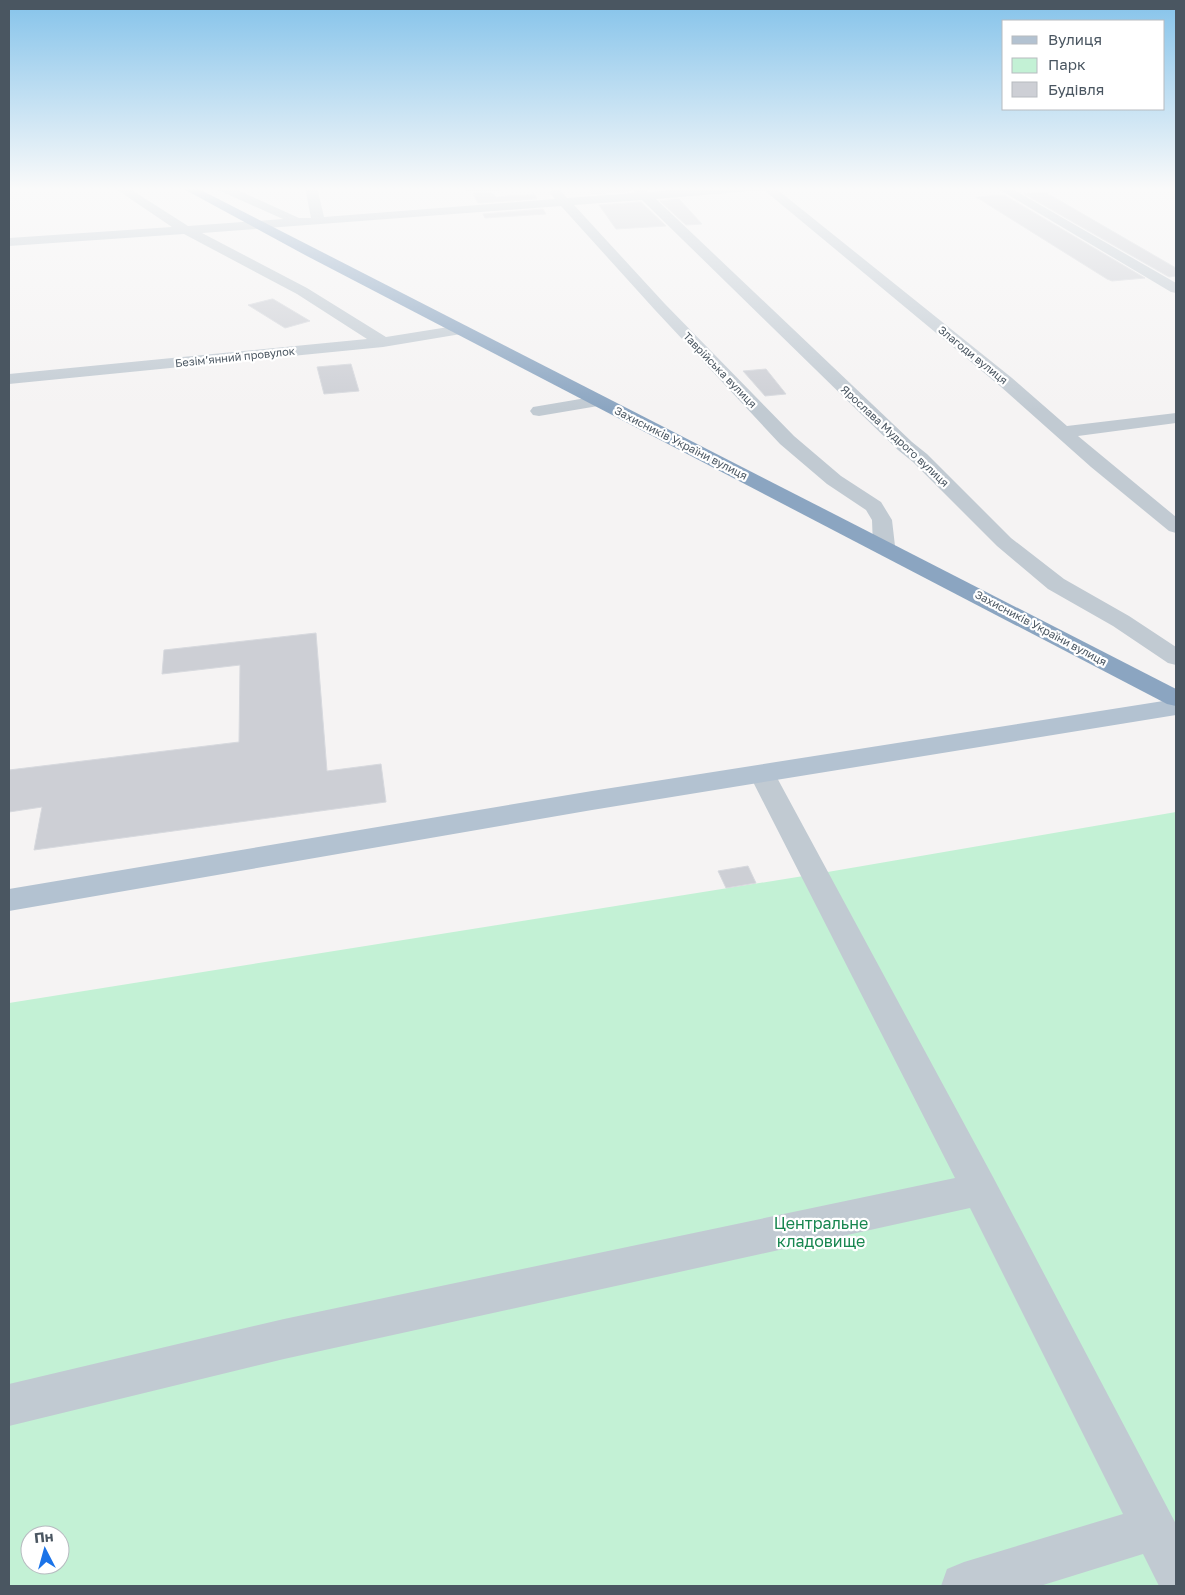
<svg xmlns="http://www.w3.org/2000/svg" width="1185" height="1595" font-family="'Golos Text',sans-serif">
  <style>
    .green { fill: #c3f1d5; fill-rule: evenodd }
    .building { fill: #cdcfd5; stroke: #d7d9de }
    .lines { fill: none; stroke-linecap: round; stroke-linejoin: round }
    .minor { fill: #c1cad2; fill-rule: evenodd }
    .major { fill: #b3c2d1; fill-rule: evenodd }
    .highway { fill: #8ba5c1; fill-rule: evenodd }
    .labels { text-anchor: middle; stroke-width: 4.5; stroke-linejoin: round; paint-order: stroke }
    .far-street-label { font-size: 11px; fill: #4a5661; stroke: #fff }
    .near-park-label { font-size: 16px; fill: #17864f; stroke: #fff }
  </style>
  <rect width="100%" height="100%" fill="#f5f3f3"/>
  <path class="green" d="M1176,812v774h-1167v-583l807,-129zM30,1535h30v30h-30z"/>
  <path class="building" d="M624,187h6l2,4 -40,3 -4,-5z
    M1045,192l131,76v8l-7,1 -145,-83z
    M473,193h19l4,4 38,-3 3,5 -59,4z
    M1004,195l141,83 -33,3 -5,-2 -131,-82z
    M679,199l23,25 -16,1 -26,-24z
    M641,202l25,24 -50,3 -17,-24z
    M543,209l3,5 -61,4 -2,-4z
    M272,299h1l37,22 -25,7 -37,-23z
    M351,364l8,27 -35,3 -7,-27z
    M766,369l20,25 -21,2 -22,-25z
    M316,633l11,138 54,-7 5,38 -352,48 8,-43 -33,5v-42l230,-28 1,-77 -78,9 2,-24z
    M748,866l8,17 -30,5 -8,-17z"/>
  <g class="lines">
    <path class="minor" d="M113,187h14l61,39 95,-7 -65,-29 -2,-3h15l68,31h12l-6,-31h12l7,30 231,-18 -6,-7 6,-4 4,1 8,9 68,-5 -3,-6h11l5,5 71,-5h55l238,191 55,48 109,-13v10l-98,13 98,81v16l-7,-2 -78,-64 -91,-81 -236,-196 -108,9 256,243 15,12 84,84 53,41 65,37 47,31v18l-8,-2 -55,-37 -65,-37 -51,-43 -84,-84 -15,-12 -256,-250 -68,5 91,99 129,132 47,40 40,26 11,18 3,26 -3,5 -8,1 -8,-1 -3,-5 -1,-26 -6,-10 -39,-26 -47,-40 -125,-134 -94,-104 -359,27 105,55 79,49 75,-12 6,2 2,3 -2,3 -84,14 -374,37v-10l358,-35 -70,-45 -113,-60 -175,12v-8l163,-11z
      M458,187h50c-5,6 -45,6 -50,0z
      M995,187h14l167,96v10l-5,-1z
      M598,396l6,1 3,4 -3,4 -65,11 -6,-1 -3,-4 3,-4 6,-1z
      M762,765l10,3 3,6 218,403 183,347v62h-17l-16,-32 -103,32h-99l6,-17 17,-7 159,-48 -153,-306 -686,151 -275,67v-42l275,-65 671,-141 -206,-404 3,-6z"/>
    <path class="major" d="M1176,699v16l-584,95 -583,101v-22l583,-98z"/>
    <path class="highway" d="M180,187h15l981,502v17l-9,-2 -862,-449z"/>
  </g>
  <linearGradient id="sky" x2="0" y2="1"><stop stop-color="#85c3ea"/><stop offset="0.46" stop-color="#fafafa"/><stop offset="1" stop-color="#fafafa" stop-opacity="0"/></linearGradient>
  <rect width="1185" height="410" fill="url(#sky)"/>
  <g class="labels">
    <g class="far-street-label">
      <text transform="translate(973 355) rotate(39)" y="4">Злагоди вулиця</text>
      <text transform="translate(235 357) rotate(-6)" y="4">Безімʼянний провулок</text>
      <text transform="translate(720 370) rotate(46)" y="4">Таврійська вулиця</text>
      <text transform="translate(895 436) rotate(43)" y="4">Ярослава Мудрого вулиця</text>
      <text transform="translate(681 443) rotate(27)" y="4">Захисників України вулиця</text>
      <text transform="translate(1041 628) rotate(28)" y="4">Захисників України вулиця</text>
    </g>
    <g class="near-park-label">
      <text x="821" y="1229">Центральне<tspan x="821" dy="18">кладовище</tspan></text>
    </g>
  </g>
  <rect width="1185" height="1595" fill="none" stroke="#4a5661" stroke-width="20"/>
  <rect x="1002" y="20" width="162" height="90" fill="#ffffff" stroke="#b7bbc0"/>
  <rect x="1012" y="36" width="25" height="8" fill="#b3c2d1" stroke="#b7bbc0"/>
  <text x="1048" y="45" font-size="15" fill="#4a5661">Вулиця</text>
  <rect x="1012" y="58" width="25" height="15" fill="#c3f1d5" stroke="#b7bbc0"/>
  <text x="1048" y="70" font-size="15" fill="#4a5661">Парк</text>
  <rect x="1012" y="82" width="25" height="15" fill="#cdcfd5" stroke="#b7bbc0"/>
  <text x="1048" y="95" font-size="15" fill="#4a5661">Будівля</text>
  <g transform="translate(45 1550) rotate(354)"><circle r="24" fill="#ffffff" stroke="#b7bbc0"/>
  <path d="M0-4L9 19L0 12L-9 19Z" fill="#1a73e8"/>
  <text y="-8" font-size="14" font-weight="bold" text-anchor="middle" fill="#4a5661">Пн</text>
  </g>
</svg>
